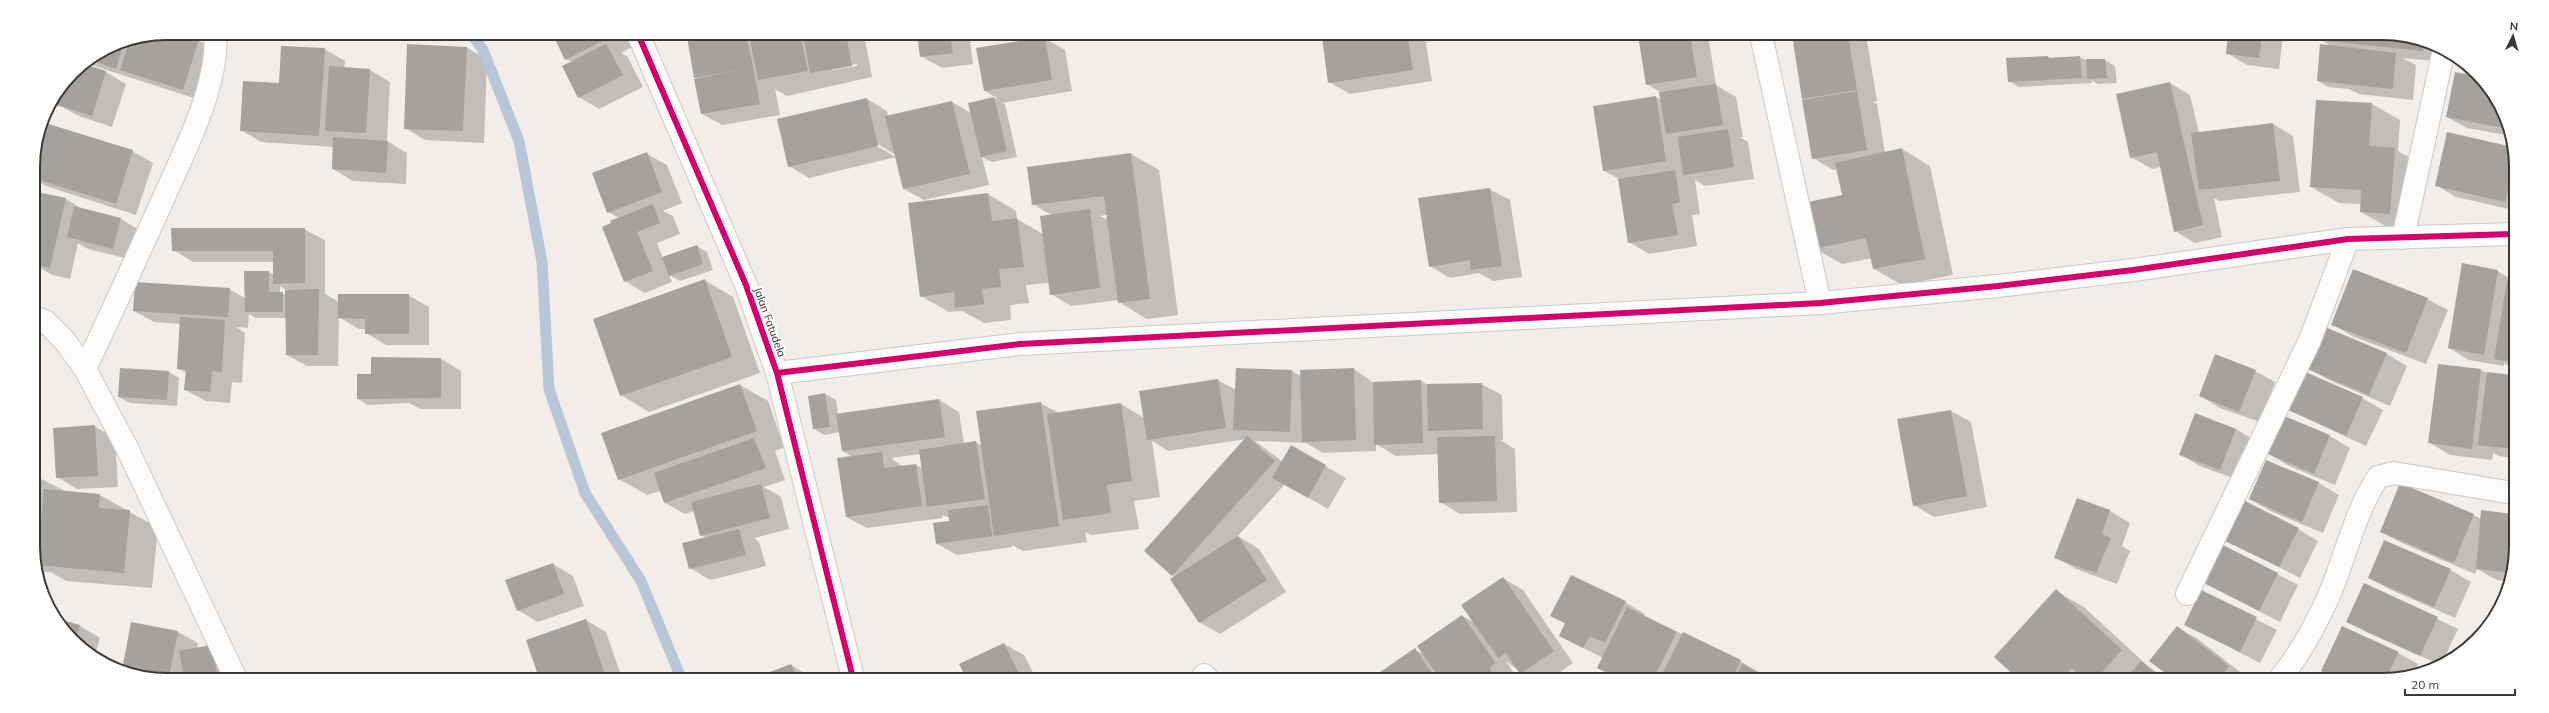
<svg xmlns="http://www.w3.org/2000/svg" width="2549" height="713" font-family="Mulish,sans-serif">
  <style>
    .shadow { fill: #0003; fill-rule: evenodd }
    .lines { fill: none; stroke-linecap: round; stroke-linejoin: round }
    .stream { stroke: #b9c6d8; stroke-width: 11 }
    .building { fill: #a5a19d }
    .minor-casing { stroke: #cdc8c4; stroke-width: 24 }
    .minor { stroke: #fdfcfc; stroke-width: 22 }
    .cycleway-casing { stroke: #fff; stroke-width: 8 }
    .cycleway { stroke: #d6006c; stroke-width: 6 }
    .labels { text-anchor: middle; stroke-width: 4; stroke-linejoin: round; paint-order: stroke }
    .street-label { font-size: 11px; fill: #3c3834; stroke: #fff }
    .rim { fill: none; stroke: #3c3834; stroke-width: 2 }
  </style>
  <rect width="100%" height="100%" fill="#f2ede8"/>
  <path class="shadow" d="M167,33h9l22,7 21,12 -16,49 -118,-38 31,-20z
    M553,33l75,1 6,12 -13,7 6,3 16,31 -44,22 -20,-12 -7,-35 -6,-3z
    M711,34h153l8,43 -85,19 -12,-7 5,26 -58,10 -20,-11 -4,-35 -3,-2 -7,-39zM857,64v2l-25,4v-2z
    M918,34h51l4,30 -31,4 -21,-12z
    M1345,34h76l4,3 7,44 -82,13 -21,-12z
    M1639,35h69l8,50 20,12 7,40h-3l8,5 6,37 -49,7 -10,-6 5,34 -8,1 5,31 -48,8 -20,-12 -10,-63 -15,-8 52,-74 5,3 -1,-8 -13,-8z
    M1792,35h74l11,66 -4,1 4,2 8,49 17,-4 28,17 23,109 -51,10 -28,-16 -2,-11 -30,6 -28,-16 30,-53 -6,-26 -5,1 -20,-12z
    M2229,35h54l-4,34 -32,-4 -20,-12z
    M2319,36h90l36,13 -1,13 -42,-4 14,7 -3,35 -54,-6 -10,-5 -21,-2 -10,-6 13,-35 -12,-7z
    M1044,38l21,12 7,41 -70,12 3,1 12,53 -25,5 -10,-5 7,28 -65,15 -20,-11 -8,-32 -87,21 -20,-12 78,-67 20,12 1,6 64,-15 19,11 -2,-9 28,-6 -12,-7zM874,142l22,13v2l-23,-13z
    M467,48l20,11 -3,84 -59,-3 -20,-12z
    M324,49l21,12 -1,8 26,1 20,12 -3,59 20,12 -1,31 -53,-3 -20,-12 1,-22 -73,-5 -20,-12 39,-46z
    M2080,57l7,4 18,-1 10,6 2,17 -19,1 -7,-4 1,3 -73,4 -10,-6 -1,-22z
    M83,65l23,7 20,12 -14,43 -33,-11 -21,-11 8,-23 6,-10z
    M2456,73l25,5 21,29 10,29 -45,-8 -20,-11z
    M2170,83l20,12 9,38 74,-9 20,12 7,56 -80,9 -6,-3 8,39 -27,6 -20,-12 -14,-64 -9,2 -21,-12z
    M2372,104l28,16 -2,31 25,14 -5,65 -29,-2 -28,-16v-8l-22,-1 -28,-16z
    M43,123l89,28 21,12 -17,52 -90,-29 -13,-7v-21z
    M2448,133l65,15v62l-57,-13 -20,-12z
    M647,154l20,11 15,38 -19,8 10,5 7,18 -23,9 6,15 34,-12 10,6 6,18 -33,11 -11,-6 3,7 -27,11 -20,-12 -13,-57 7,-6 -11,-6z
    M1131,154l28,16 19,145 -31,4 -28,-17 -1,-2 -47,6 -20,-12 -2,-11 -23,2 3,18 -19,2 1,15 -27,3 -22,-12 -13,1 -28,-16 -12,-92 79,-10 28,17 1,8 26,15 8,-19 -18,-11zM1107,215l1,5 -8,-4z
    M1489,189l21,11 12,77 -29,4 -14,-8 -29,5 -20,-12z
    M66,199l18,11 37,9 20,12 -8,29 -45,-11 -10,-6 -8,36 -18,-4 -13,-8 -1,6 -4,-1v-24z
    M304,229l21,11v54l14,8 69,-7 21,12v38h-43l-20,-12v-4h-7l-20,-12 -1,49h-31l-20,-11v-37h-31l-7,-4 -1,14 -12,-1 9,6 -3,50 -10,-1 -2,21 -24,-2 -21,-11 1,-17 -8,-5 3,-44 -27,-2 -20,-11 95,-22 16,9v-26h24l5,3v-13h-81l-20,-12zM280,286l6,4v5l-6,-2z
    M2497,271l16,9v89l-9,-6v3l-35,-6 -20,-12z
    M704,280l29,17 27,76 -111,39 -28,-17z
    M2427,299l21,11 -22,54 -74,-28 -20,-12z
    M2326,328l61,26 20,12 -17,40 -61,-26 -21,-12z
    M441,359l20,12v38h-41l-11,-6 -41,2 -10,-6 14,-24z
    M1237,369l55,2 9,5 53,-7 20,14 47,-2 7,4 53,-1 21,11 1,45h-3l15,9 2,63 -57,2 -20,-12 -2,-48 -42,2 -20,-12v7l-53,2 -17,-10 -51,-2 28,21 42,4 21,12 -18,31 -43,-25 -47,52 21,13 27,43 -66,42 -21,-12 -26,-47 73,-136 -78,12 -16,-10 8,56 -26,4 5,28 -47,6 -7,-3 2,10 -64,9 -11,-6v2l-55,8 -20,-11 14,-22 -1,-4 -8,-3v3l-75,10 -21,-11 7,-60 -11,-6 -2,-19 -16,3 -10,-6 -5,-32 16,-3 11,6 2,14 101,-14 20,12 5,32 12,-2 6,4 58,-43 19,10 62,-9 23,14 74,-38 18,10zM920,454l2,14 -6,-3 -14,1 -11,-8z
    M2481,370l6,3 26,3v82l-14,-2 -6,-3 -1,7 -42,-5 -20,-12z
    M2255,371l20,11 -15,40 -40,-14 -20,-12z
    M169,372l10,6 -2,28 -47,-3 -11,-6z
    M740,385l28,16 16,46 -9,4 10,29 -21,7 17,10 8,32 -35,9 5,4 7,24 -56,14 -20,-12 16,-30 -5,-3 -7,-24 -9,3 -20,-11 -5,-12 -13,4 -28,-16z
    M2362,398l21,12 -17,36 -79,-37z
    M1951,411l20,11 16,85 -53,10 -20,-12 -16,-85z
    M2196,414l40,15 20,12 -15,40 -41,-15 -20,-12z
    M2285,417l45,19 20,12 -15,37 -46,-19 -20,-12z
    M94,426l21,12 3,49 -41,2 -20,-12z
    M2266,461l53,22 20,12 -16,38 -53,-22 -20,-12z
    M35,476l32,16 33,3 58,33 -6,60 -86,-7 -15,-9h-6l-2,21 -7,-20z
    M2401,484l81,35v-7l31,3v58l-3,9 -13,-2 -20,-11 -2,5 -73,-31 -21,-11z
    M2078,499l32,12 20,12 -8,23 8,5 -13,33 -41,-15 -21,-12z
    M2298,529l20,12 -18,37 -74,-38z
    M2221,545l77,40 -18,37 -77,-40z
    M553,564l20,12 11,30 -46,16 -20,-12z
    M2450,570l21,12 -16,36 -66,-29 -20,-11z
    M1503,578l20,12 50,73 -23,16h-20l-24,-18 9,14 -5,4h-134l39,-29 10,5 37,-39 13,7z
    M2365,584l93,45 -17,36 -73,-32 -20,-12z
    M2056,591l28,16 65,60 19,12h-148l-25,-22z
    M2202,591l75,39 -17,33 -75,-39z
    M1625,602l20,12 -1,2 96,45 30,18h-167l4,-7 -4,-14 -43,-22 6,-12 -14,-8z
    M56,620l24,6 20,12 -6,20 -22,-17z
    M586,620l20,12 16,46h-82z
    M132,623l46,9 20,11 -1,5 14,-2 15,31h-86l-17,-6z
    M2178,628l20,11 51,40h-75l-23,-18z
    M1004,644l20,11 12,23h-69l-7,-14z
    M2398,653l20,11 -4,10 -23,6h-53l-16,-10z
    M791,665l21,13h-56z"/>
  <g class="lines">
    <path class="stream" d="M471,33l12,17 36,91 23,121 7,127 36,104 56,88 40,97"/>
  </g>
  <path class="building" d="M167,33h12l20,6 -16,51 -63,-20 10,-30z
    M552,33l64,1 -51,26z
    M706,34h40l7,33 -59,11 -7,-41z
    M749,34h51l8,37 -50,9z
    M803,34h43l6,32 -42,7z
    M917,34h33l3,19 -33,4z
    M1339,34h68l6,36 -85,13 -6,-46z
    M1638,35h52l7,42 -51,8z
    M1792,35h56l9,55 -55,9z
    M2228,35h34l-3,23 -33,-4z
    M2318,36h91l15,6 -1,9 -105,-11z
    M1045,37l7,43 -68,11 -8,-43z
    M124,41l-8,28 -26,-9 26,-17z
    M407,44l60,3 -4,84 -59,-2z
    M606,44l17,31 -45,23 -16,-32z
    M2320,44l76,9 -3,36 -76,-8z
    M281,46l44,2 -6,88 -79,-5 3,-50 36,2z
    M2048,56l1,2 31,-2 2,22 -74,4 -2,-24z
    M2086,59h19l2,19 -20,1z
    M84,64l22,7 -14,45 -35,-11 7,-20 8,-13z
    M329,66l41,3 -4,64 -41,-2z
    M753,67l7,37 -59,10 -7,-35z
    M2455,72l25,5 22,30 7,22 -63,-12z
    M2170,82l33,143 -29,7 -17,-80 -27,6 -14,-64z
    M1716,84l7,41 -57,9 -7,-42z
    M1857,91l10,59 -55,9 -10,-59z
    M1656,96l10,65 -63,10 -10,-65z
    M994,97l13,54 -26,6 -13,-54z
    M867,98l11,48 -90,21 -11,-48z
    M2316,100l56,3 -3,43 26,2 -5,66 -30,-2 1,-22 -51,-3z
    M952,101l18,73 -67,15 -18,-73z
    M42,122l91,28 -17,54 -83,-26v-20z
    M2273,123l7,58 -81,9 -8,-57z
    M1728,129l6,38 -51,8 -5,-38z
    M2447,132l66,15v22l-8,33 -70,-16z
    M333,137l55,4 -2,32 -54,-4z
    M1902,148l23,111 -52,10 -7,-31 -53,11 -10,-46 39,-8 -7,-32z
    M647,152l15,40 -55,21 -15,-40z
    M1131,153l19,146 -32,4 -14,-107 -72,9 -5,-38z
    M1675,170l5,32 -8,2 6,31 -50,8 -10,-64z
    M1490,188l12,78 -31,4 -1,-10 -41,7 -11,-69z
    M33,191l33,7 -16,70 -16,-4z
    M988,193l4,28 25,-3 7,49 -25,2 2,18 -19,2 2,15 -29,4 -1,-16 -34,5 -12,-94z
    M653,204l7,19 -23,9 16,39 -29,11 -22,-55 9,-4 -1,-2z
    M74,206l47,12 -8,31 -46,-12z
    M1090,209l10,79 -50,7 -10,-79z
    M171,228h134v55l-32,1v-33h-101z
    M697,245l6,19 -34,12 -7,-19z
    M2462,263l36,7 -14,85 -36,-7z
    M2353,269l75,29 -22,55 -75,-28z
    M244,271h25v21h14v20h-38z
    M705,279l27,78 -112,39 -27,-77z
    M2507,280l6,1v81l-19,-3z
    M135,282l95,6 -2,29 -95,-6z
    M319,289l-1,66h-32l-1,-65z
    M338,294h71v40h-44v-15l-27,-1z
    M180,317l45,3 -3,52 -10,-1 -2,21 -26,-2 2,-20 -9,-1z
    M2325,327l62,26 -18,42 -62,-26z
    M2215,354l41,16 -17,42 -40,-16z
    M371,357l70,1v40l-84,1v-25h14z
    M2438,364l43,5 -9,80 -44,-6z
    M120,368l49,3 -2,29 -49,-3z
    M1236,368l56,2 -2,62 -57,-2z
    M1354,368l2,72 -54,2 -2,-72z
    M2303,371l60,26 -17,39 -60,-27z
    M2487,372l26,3v74l-35,-4z
    M1218,379l8,49 -79,12 -8,-49z
    M1421,380l2,63 -49,2 -1,-63z
    M1482,383l1,46 -55,2 -1,-47z
    M740,384l17,47 -139,49 -17,-47z
    M825,393l5,34 -17,2 -5,-33z
    M939,399l6,38 -103,14 -6,-37z
    M1041,402l18,124 -65,10 -18,-125z
    M1121,403l11,78 -25,4 4,28 -48,7 -16,-106z
    M1951,410l16,86 -54,10 -16,-87z
    M2195,413l41,16 -16,41 -41,-15z
    M2284,416l46,19 -16,39 -46,-20z
    M95,425l3,51 -42,2 -3,-50z
    M1247,436l28,25 -103,115 -28,-25z
    M1495,436l2,65 -58,2 -2,-66z
    M754,438l12,30 -102,35 -10,-30z
    M976,441l9,58 -58,8 -8,-57z
    M1291,445l35,20 -18,33 -36,-20z
    M882,452l2,16 32,-4 6,42 -76,11 -9,-59z
    M2266,460l53,22 -17,40 -53,-23z
    M35,475h5l-4,42h-1z
    M2400,483l74,31 -20,49 -74,-31z
    M761,484l9,34 -70,18 -9,-34z
    M44,489l56,5 -1,14 31,2 -6,63 -87,-8z
    M2077,498l33,12 -8,24 9,4 -15,35 -42,-15z
    M2245,501l54,27 -20,39 -54,-26z
    M988,505l4,31 -56,8 -3,-21 16,-2 -1,-11z
    M2481,510l32,4v59l-37,-4z
    M739,529l7,26 -57,14 -7,-26z
    M1238,536l29,44 -68,43 -29,-44z
    M2384,540l67,29 -17,38 -66,-29z
    M2221,544l57,29 -19,38 -57,-29z
    M553,563l11,31 -47,17 -12,-31z
    M1571,575l55,26 -21,42 -15,-7 -7,12 -24,-12 6,-13 -15,-7z
    M1503,577l51,74 -34,23 -14,-21 -8,5 -37,-53z
    M2364,583l74,34 -18,39 -74,-34z
    M2056,589l66,61 -26,29h-11l-13,-11 -11,11h-43l-24,-22z
    M2201,590l56,27 -17,35 -56,-27z
    M1627,607l50,25 -24,47h-51l3,-7 -8,-4z
    M1462,615l34,48 -7,5 8,11h-57l-23,-33z
    M55,618l25,7 -5,18 -3,-2z
    M586,619l18,52 -19,7h-46l-13,-38z
    M131,622l47,9 -9,46h-29l-18,-7z
    M2177,626l52,40 -10,14 -46,-1 -24,-18z
    M2342,626l57,26 -14,28h-46l-18,-9z
    M1683,632l58,28 -9,19h-72z
    M1004,643l17,35h-55l-7,-14z
    M211,645l7,32h-34l-5,-26z
    M1415,648l21,31h-61l-2,-2z
    M2141,661l22,18h-38z
    M791,664l6,14h-43z
    M1742,664l30,15h-37z"/>
  <g class="lines">
    <defs>
      <path id="minor" d="M638,34l108,251 31,88 76,305
        M1761,35l59,268
        M2403,238l41,-189
        M34,317l11,4 19,19 21,29 41,77 109,231
        M85,369c27,-57 53,-114 79,-172 20,-45 56,-114 51,-164
        M777,373l243,-29 800,-41 178,-17 135,-16 215,-31 165,-5
        M2187,594l123,-254 38,-101
        M1204,675l3,3
        M2279,680c21,-26 38,-57 51,-87 16,-38 25,-81 48,-116l16,-4 119,20"/>
    </defs>
    <use href="#minor" class="minor-casing"/>
    <use href="#minor" class="minor"/>
    <defs>
      <path id="cycleway" d="M638,34l108,251 31,88 76,305
        M777,373l243,-29 800,-41 178,-17 135,-16 215,-31 165,-5"/>
    </defs>
    <use href="#cycleway" class="cycleway-casing"/>
    <use href="#cycleway" class="cycleway"/>
  </g>
  <g class="labels">
    <g class="street-label">
      <text transform="translate(770 322) rotate(70)" y="4">Jalan Fatudela</text>
    </g>
  </g>
  <path d="M0 0H2549V713H0ZM167 40H2382A127 127 0 0 1 2509 167V546A127 127 0 0 1 2382 673H167A127 127 0 0 1 40 546V167A127 127 0 0 1 167 40Z" fill="#fff" fill-rule="evenodd"/>
  <path class="rim" d="M167 40H2382A127 127 0 0 1 2509 167V546A127 127 0 0 1 2382 673H167A127 127 0 0 1 40 546V167A127 127 0 0 1 167 40Z"/>
  <g transform="translate(2513 36) rotate(5)" stroke="#ffffff" stroke-width="3" paint-order="stroke">
  <path d="M0-3L7 15L0 10L-7 15Z" fill="#3c3834"/>
  <text y="-6" font-size="11" font-weight="bold" text-anchor="middle" fill="#3c3834">N</text>
  </g>
  <path d="M2405 689v6h110v-6" fill="none" stroke="#3c3834" stroke-width="2"/>
  <text x="2411" y="689" font-size="12" fill="#3c3834" stroke="#ffffff" stroke-width="3" paint-order="stroke">20 m</text>
</svg>
